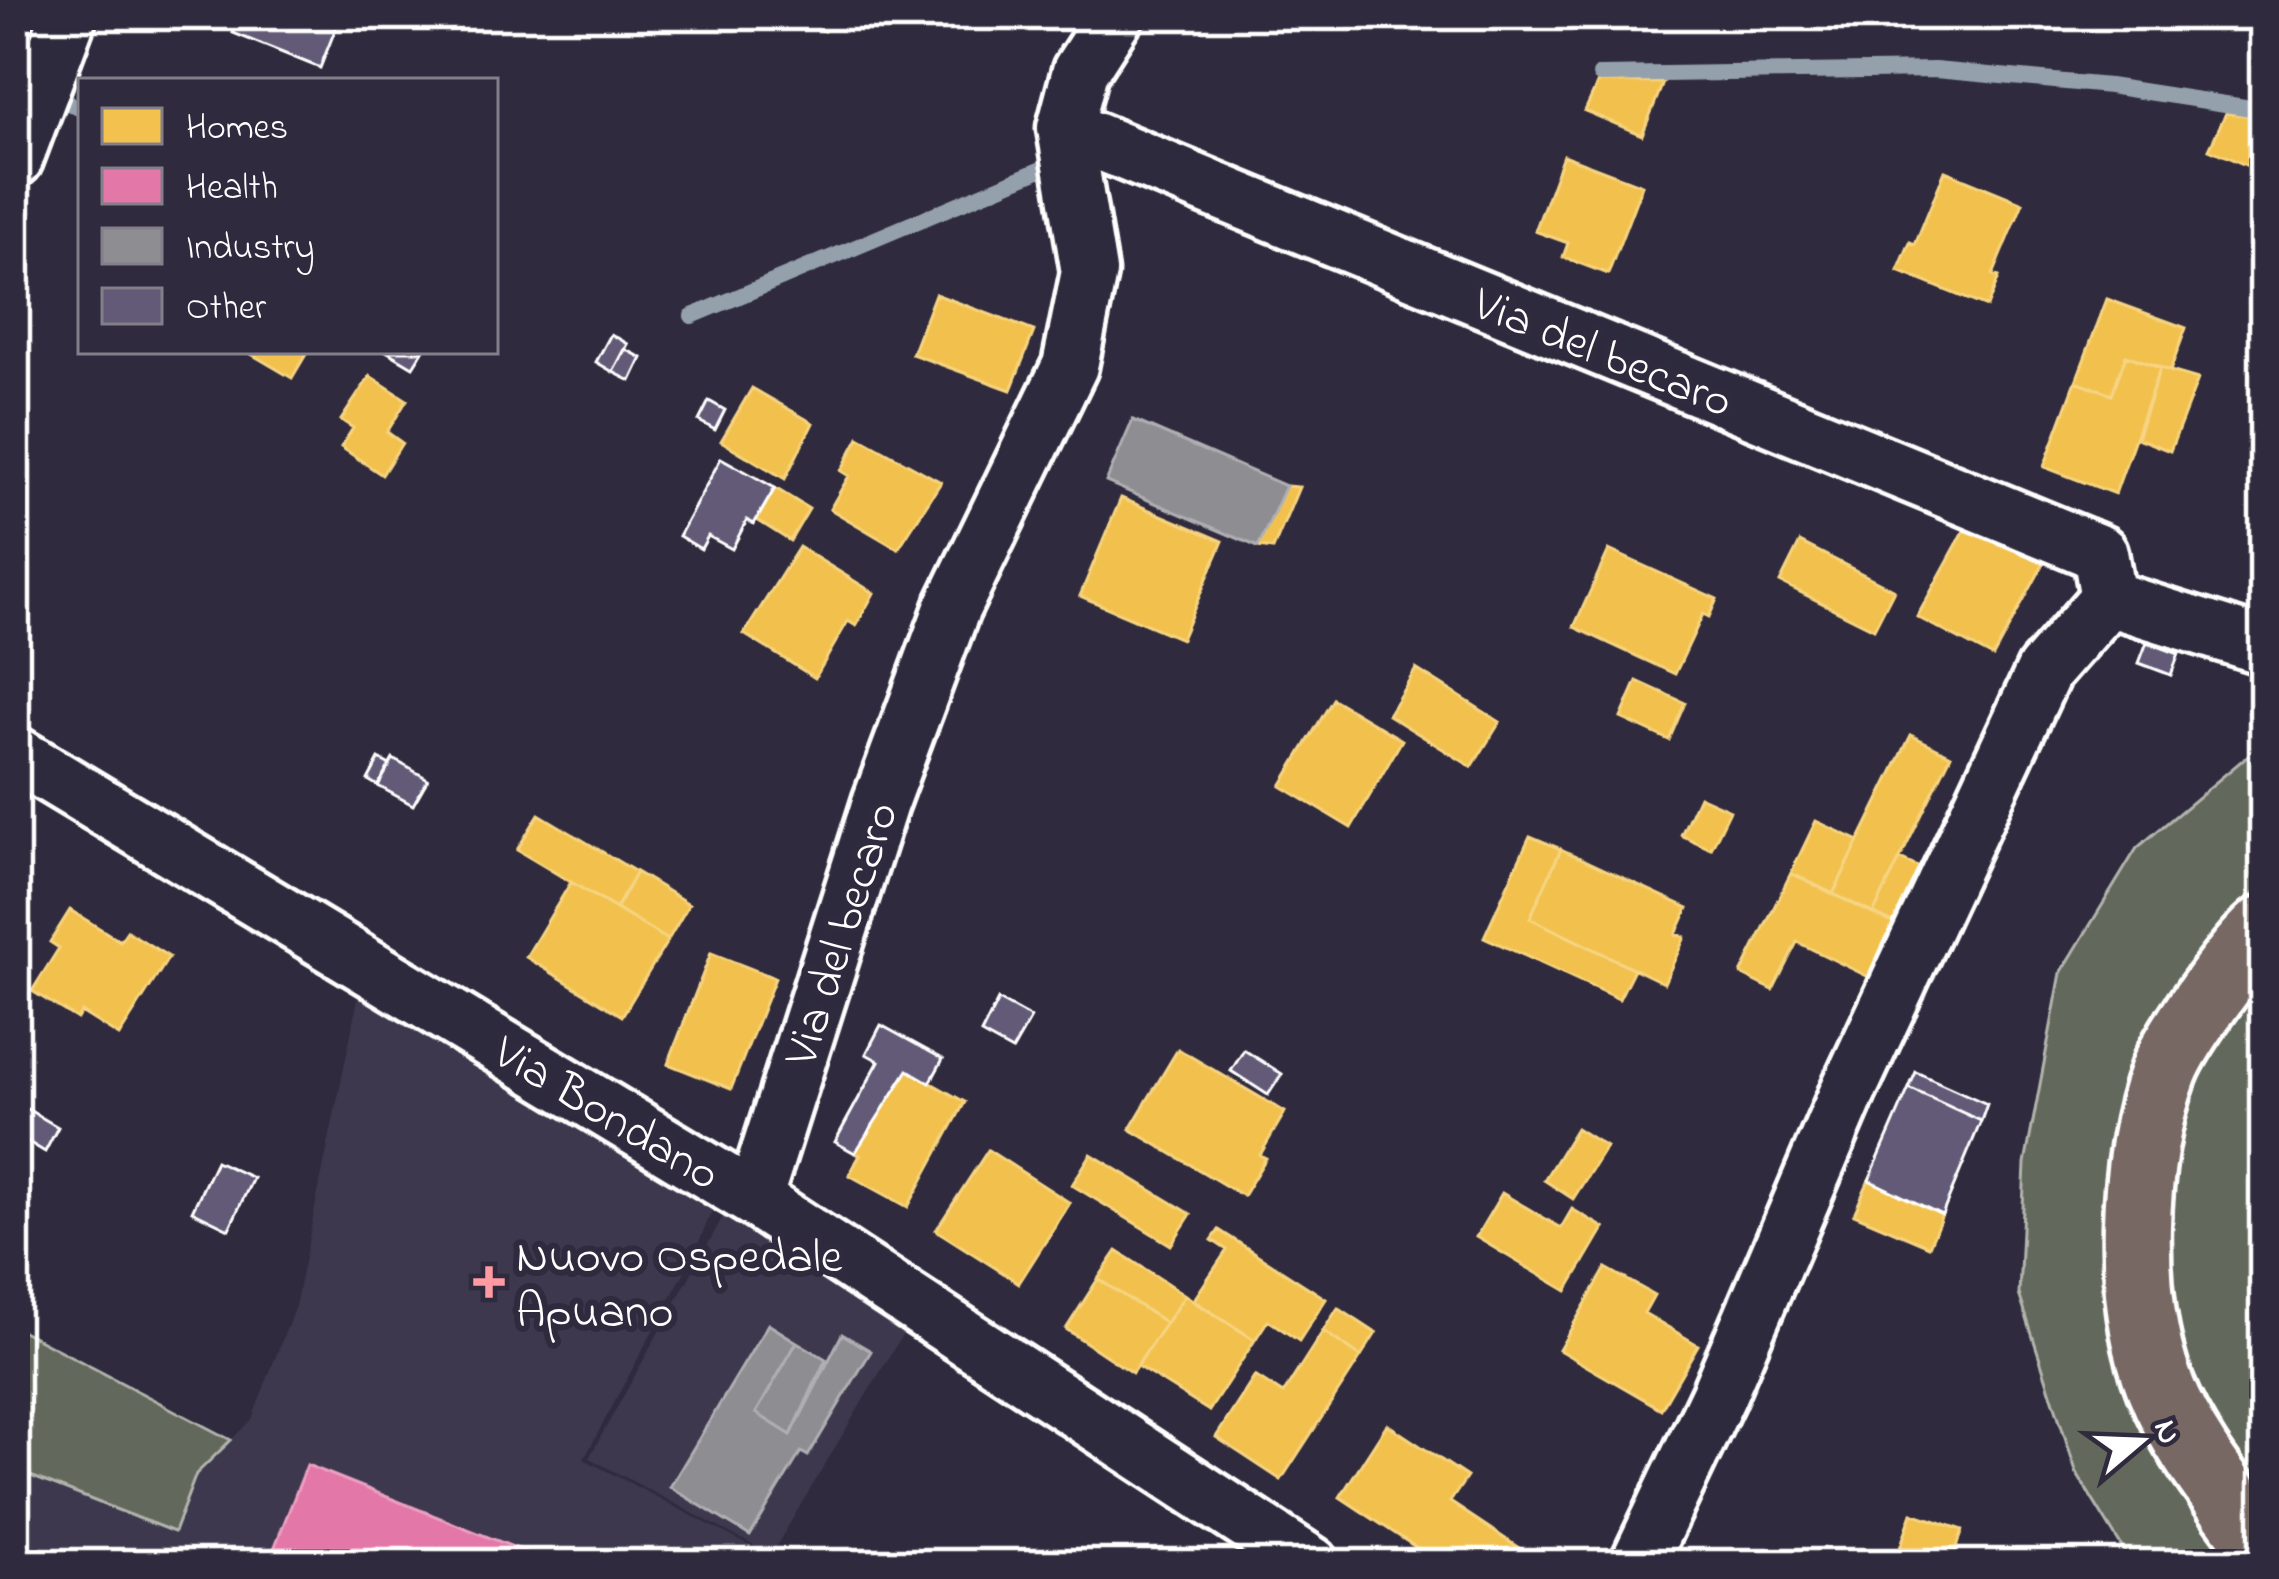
<svg xmlns="http://www.w3.org/2000/svg" width="2279" height="1579" font-family="'Indie Flower',sans-serif">
  <style>
    .built { fill: #3e384e }
    .green { fill: #63685b; stroke: #b1b4ad; stroke-width: 3 }
    .homes { fill: #f2c14e; stroke: #f6d483; stroke-width: 3 }
    .health { fill: #e377a8; stroke: #eba0c2; stroke-width: 3 }
    .industry { fill: #8d8d92; stroke: #afafb3; stroke-width: 3 }
    .lines { fill: none; stroke-linecap: round; stroke-linejoin: round }
    .stream { stroke: #94a1ad; stroke-width: 16 }
    .canal { stroke: #4c6277; stroke-width: 57 }
    .building { fill: #625a77; stroke: #fff; stroke-width: 3 }
    .street-casing { stroke: #fff; stroke-width: 63 }
    .highway-casing { stroke: #fff; stroke-width: 75 }
    .street { stroke: #2f2a3d; stroke-width: 54 }
    .highway { stroke: #776864; stroke-width: 66 }
    .poi-dot { fill: #ff9aa2; stroke: #2f2a3d; stroke-width: 4.5 }
    .labels { text-anchor: middle; stroke-width: 12; stroke-linejoin: round; paint-order: stroke }
    .street-label { font-size: 48px; fill: #fff; stroke: #2f2a3d }
    .poi-label { font-size: 48px; fill: #fff; stroke: #2f2a3d; text-anchor: start }
  </style>
  <rect width="100%" height="100%" fill="#2f2a3d"/>
  <filter id="ink" filterUnits="userSpaceOnUse"><feTurbulence type="fractalNoise" baseFrequency=".00833" numOctaves="2"/><feDisplacementMap in="SourceGraphic" scale="24" xChannelSelector="R" yChannelSelector="G"/><feConvolveMatrix kernelMatrix="1 2 1 2 8 2 1 2 1" color-interpolation-filters="sRGB"/></filter>
  <g filter="url(#ink)">
    <path class="built" d="M361,984l352,225 -21,49 -108,201 200,105h-769v-237l216,113 21,-21 43,-113z
      M725,1213l179,119 -133,223 -182,-97z"/>
    <path class="green" d="M2264,742v140l-55,62 -60,99 2,397 37,62 52,62h-108l-55,-90 -58,-180 6,-130 36,-191 76,-125z
      M2264,962v543l-61,-91 -24,-75 -13,-102 4,-83 35,-97z
      M15,1327l216,113 -35,34 -22,58 -159,-62z"/>
    <path class="homes" d="M761,15h67l-4,16z
      M1719,15h51l-3,13z
      M1598,82l65,1 -21,52 -57,-24z
      M2226,113l38,4v35l-7,18 -48,-21z
      M1563,155l79,30 -34,89 -45,-17 5,-14 -33,-12z
      M1945,171l78,32 -30,72 6,2 -12,30 -89,-36 12,-29 5,2z
      M935,294l99,37 -23,59 -99,-36z
      M2107,299l79,29 -16,43 -44,-16 -14,39 -36,-13z
      M246,351h62l-16,27z
      M2126,355l34,13 -45,126 -71,-27 32,-86 36,13z
      M2160,368l38,11 -28,72 -33,-13z
      M370,376l37,24 -20,32 15,11 -20,32 -41,-28 12,-19 -12,-8z
      M752,388l61,35 -28,56 -64,-38z
      M859,437l82,45 -43,67 -68,-40 19,-33 -8,-5z
      M1286,486l13,1 -26,62 -15,-2z
      M775,488l34,21 -19,32 -33,-21z
      M1121,498l102,43 -42,98 -101,-43z
      M1969,522l75,41 -51,94 -76,-40z
      M1800,542l94,48 -20,39 -94,-47z
      M799,547l75,46 -18,33 -8,-5 -33,57 -71,-44z
      M1609,550l108,49 -8,18 -6,-3 -28,60 -101,-47z
      M1416,669l84,53 -28,45 -84,-52z
      M1637,681l48,22 -16,37 -48,-22z
      M1333,699l69,41 -51,88 -70,-42z
      M1911,735l40,20 -78,159 -40,-20z
      M1699,796l31,14 -19,39 -30,-14z
      M539,814l97,58 -20,37 -99,-59z
      M1816,821l43,20 -26,53 -42,-21z
      M1530,836l31,13 -31,69 104,51 -15,30 -135,-62z
      M1561,849l127,59 -12,26 9,3 -21,46 -134,-65z
      M1900,859l22,10 -27,55 -22,-10z
      M636,872l53,32 -21,36 -52,-31z
      M1791,873l104,51 -26,53 -72,-35 -24,48 -32,-16z
      M571,882l97,58 -46,76 -96,-59z
      M70,910l50,31 7,-10 42,26 -50,79 -38,-24 -4,7 -45,-28 27,-43 -9,-6z
      M711,953l64,25 -44,111 -63,-25z
      M1178,1049l107,63 -25,43 6,3 -23,38 -113,-67z
      M908,1070l57,32 -57,105 -59,-32 11,-20 -5,-2z
      M1576,1128l30,19 -33,52 -29,-19z
      M988,1150l82,53 -51,80 -83,-53z
      M1091,1154l100,60 -20,31 -99,-60z
      M1869,1180l73,35 -13,31 -75,-32z
      M1502,1193l59,35 11,-19 32,19 -37,63 -91,-54z
      M1219,1230l107,69 -27,42 -31,-21 -13,20 -62,-39 34,-51 -15,-10z
      M1117,1251l68,44 -19,28 -68,-44z
      M1606,1268l48,27 -10,18 54,32 -37,64 -102,-59z
      M1098,1279l68,44 -34,50 -66,-44z
      M1185,1295l70,45 -46,71 -72,-45z
      M1338,1308l38,25 -15,24 -38,-26z
      M1323,1331l38,26 -80,123 -65,-43 39,-61 28,18z
      M1387,1424l80,53 -17,25 93,62h-102l-101,-67z
      M1912,1513l51,17 -12,34 -52,-13z"/>
    <path class="health" d="M307,1465l249,99h-288z"/>
    <path class="industry" d="M1133,420l153,66 -28,61 -152,-65z
      M768,1324l29,18 -41,71 35,22 51,-101 29,17 -63,105 -7,-4 -51,84 -80,-49z
      M797,1342l29,17 -35,76 -35,-22z"/>
    <g class="lines">
      <path class="stream" d="M1600,75l335,-5 174,16 155,24
        M65,101l16,8
        M692,316l359,-151"/>
      <path class="canal" d="M15,39l9,-24"/>
    </g>
    <path class="building" d="M240,15h101l-21,53 -87,-35z
      M611,334l17,10 -15,28 -17,-10z
      M625,349l17,9 -11,23 -18,-9z
      M386,351h37l-10,16z
      M709,401l16,9 -10,20 -16,-9z
      M721,458l54,30 -21,36 -7,-4 -15,29 -24,-13 -7,13 -22,-13z
      M2147,642l32,12 -8,21 -32,-12z
      M379,759l11,6 -12,21 -10,-6z
      M393,759l35,20 -15,26 -35,-19z
      M998,1000l33,18 -19,33 -31,-17z
      M881,1025l62,34 -13,24 -22,-13 -53,83 -20,-11 44,-81 -13,-7z
      M1244,1050l38,24 -14,21 -37,-24z
      M1916,1072l71,32 -6,17 -72,-33z
      M1909,1088l72,33 -39,94 -73,-35z
      M15,1102l43,25 -13,25 -30,-18z
      M216,1161l37,17 -24,51 -37,-18z"/>
    <g class="lines">
      <defs>
        <path id="street" d="M1065,128l1035,425 8,45
          M15,159l54,-144
          M15,754l739,445 557,365
          M754,1199l126,-396 72,-194 118,-243 19,-94 -24,-144 15,-57 36,-56
          M1638,1564l80,-168 131,-307 195,-418 64,-73 156,49"/>
        <path id="highway" d="M2264,930c-26,23 -88,109 -100,141 -33,87 -38,228 -4,315 23,59 67,111 104,162"/>
      </defs>
      <use href="#street" class="street-casing"/>
      <use href="#highway" class="highway-casing"/>
      <use href="#street" class="street"/>
      <use href="#highway" class="highway"/>
    </g>
  </g>
  <path class="poi-dot" d="M483 1264h12v12h12v12h-12v12h-12v-12h-12v-12h12z"/>
  <g class="labels">
    <g class="street-label">
      <text transform="translate(1604 350) rotate(22)" y="17">Via del becaro</text>
      <text transform="translate(839 933) rotate(-72)" y="17">Via del becaro</text>
      <text transform="translate(608 1111) rotate(31)" y="17">Via Bondano</text>
    </g>
    <g class="poi-label">
      <text x="516" y="1271">Nuovo Ospedale<tspan x="516" dy="55">Apuano</tspan></text>
    </g>
  </g>
  <rect width="2279" height="1579" fill="none" stroke="#2f2a3d" stroke-width="60"/>
  <rect x="30" y="30" width="2219" height="1519" fill="none" stroke="#fff" stroke-width="4.5" filter="url(#ink)"/>
  <rect x="78" y="78" width="420" height="276" fill="#2f2a3d" stroke="#827f8b" stroke-width="3"/>
  <rect x="102" y="108" width="60" height="36" fill="#f2c14e" stroke="#827f8b" stroke-width="3"/>
  <text x="186" y="138" font-size="36" fill="#ffffff">Homes</text>
  <rect x="102" y="168" width="60" height="36" fill="#e377a8" stroke="#827f8b" stroke-width="3"/>
  <text x="186" y="198" font-size="36" fill="#ffffff">Health</text>
  <rect x="102" y="228" width="60" height="36" fill="#8d8d92" stroke="#827f8b" stroke-width="3"/>
  <text x="186" y="258" font-size="36" fill="#ffffff">Industry</text>
  <rect x="102" y="288" width="60" height="36" fill="#625a77" stroke="#827f8b" stroke-width="3"/>
  <text x="186" y="318" font-size="36" fill="#ffffff">Other</text>
  <g transform="translate(2141 1441) rotate(71)" stroke="#2f2a3d" stroke-width="9" paint-order="stroke">
  <path d="M0-9L21 45L0 30L-21 45Z" fill="#ffffff"/>
  <text y="-18" font-size="33" font-weight="bold" text-anchor="middle" fill="#ffffff">N</text>
  </g>
</svg>
